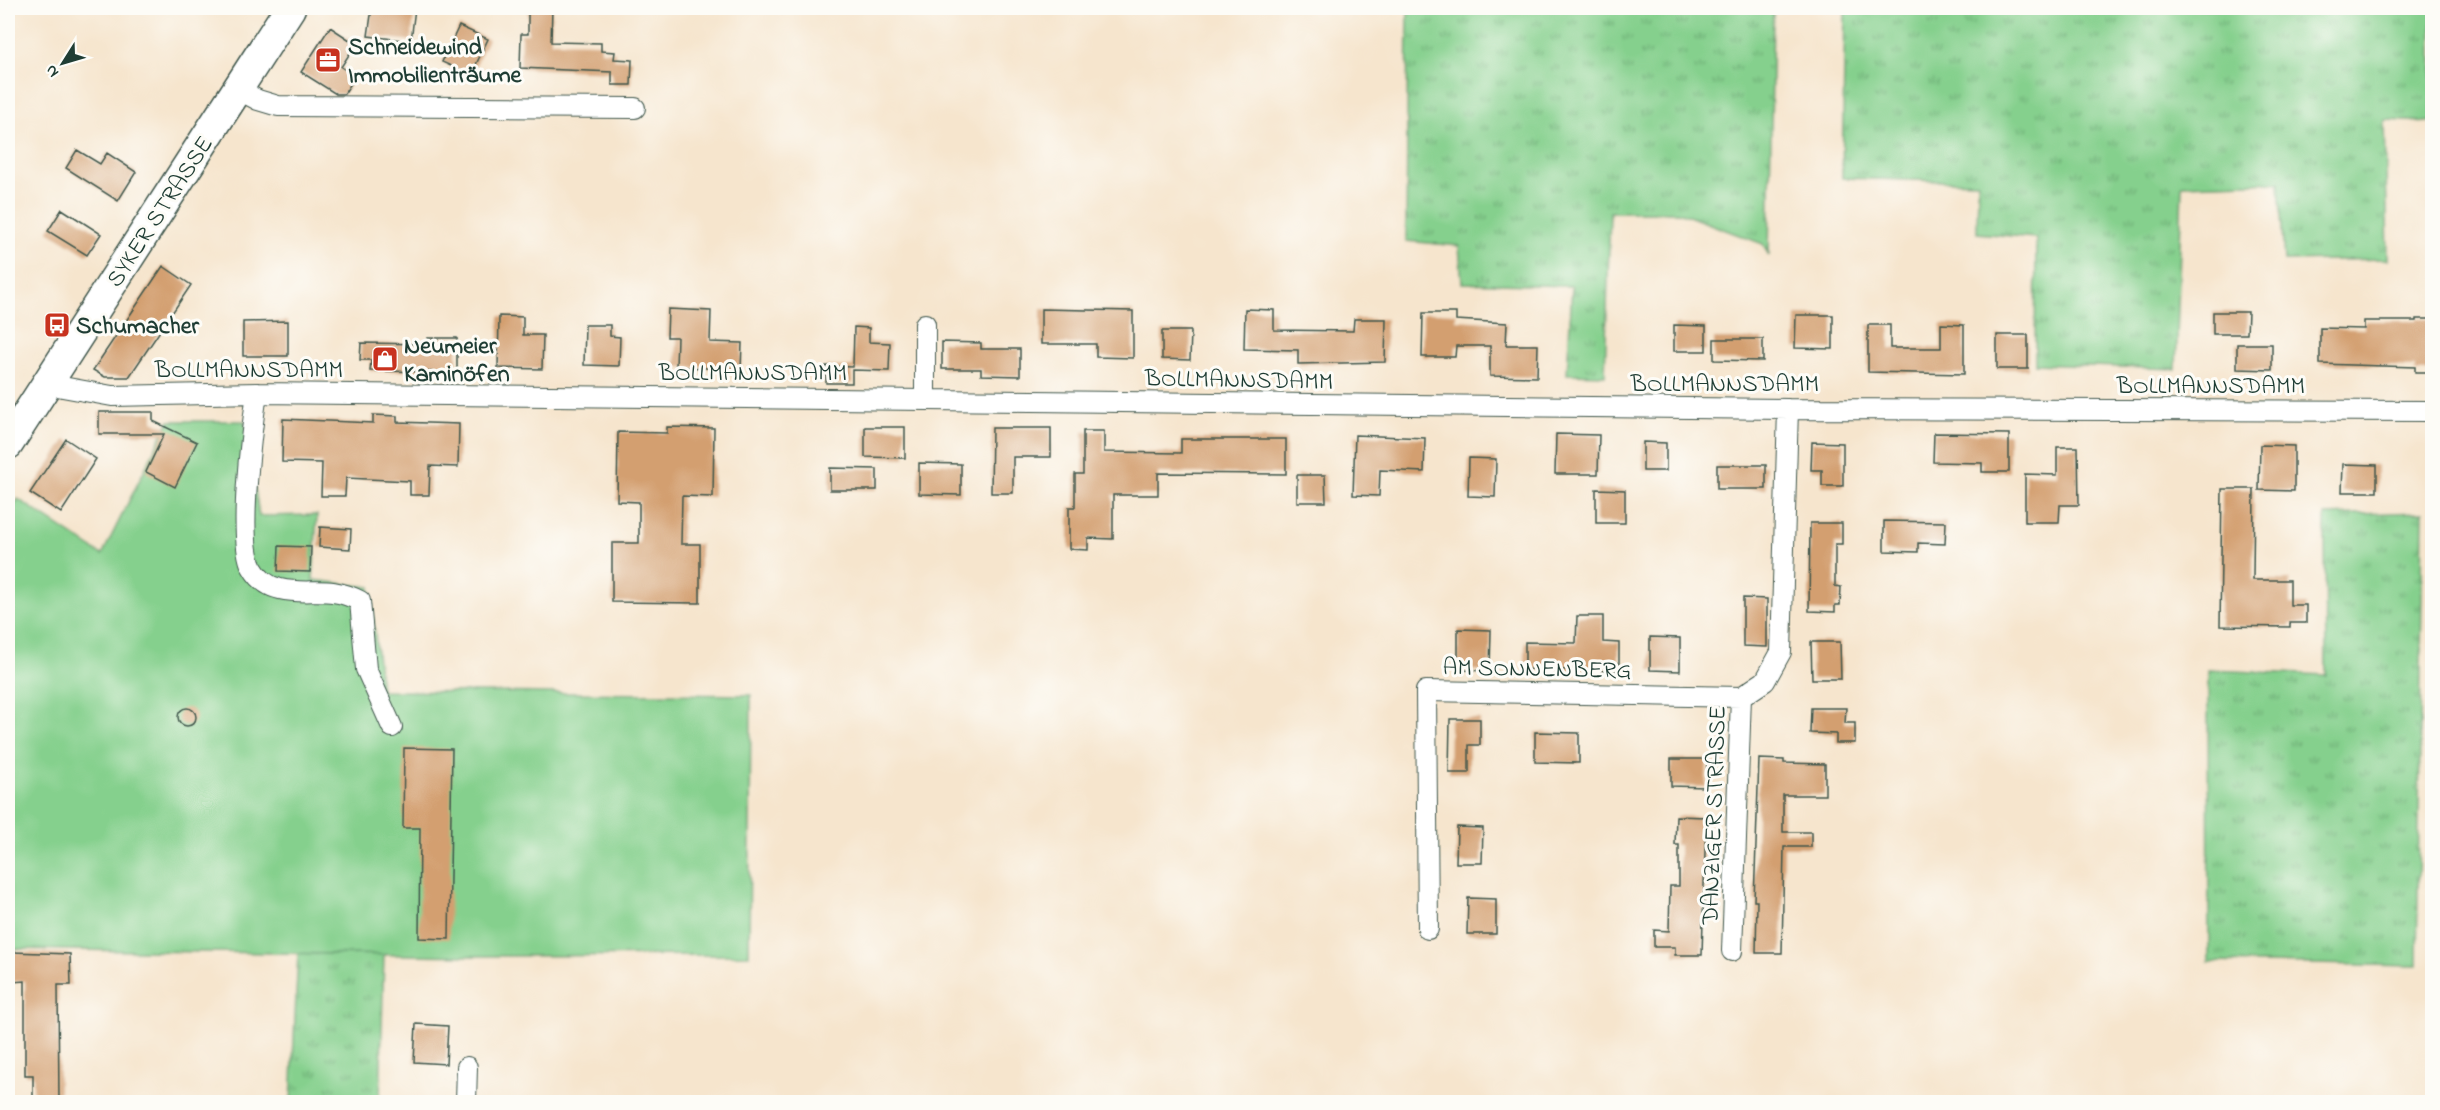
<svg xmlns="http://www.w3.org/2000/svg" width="2440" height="1110" font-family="'Indie Flower',sans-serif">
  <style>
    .grass { fill: url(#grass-tufts); stroke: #528660; stroke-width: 1.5 }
    .pitch { fill: #85d08d; stroke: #528660; stroke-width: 1.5 }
    .building { fill: #d39f70 }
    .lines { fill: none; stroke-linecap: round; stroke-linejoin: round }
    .minor-casing { stroke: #3f564b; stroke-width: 22 }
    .primary-casing { stroke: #3f564b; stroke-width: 33 }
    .minor { stroke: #fff; stroke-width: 20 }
    .primary { stroke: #fff; stroke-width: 30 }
    .labels { text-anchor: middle; stroke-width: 6; stroke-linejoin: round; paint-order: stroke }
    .poi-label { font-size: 24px; font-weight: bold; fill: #1f3d34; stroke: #fdfcf7; text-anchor: start }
    .street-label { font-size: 24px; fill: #1f3d34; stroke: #fdfcf7 }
  </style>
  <defs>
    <pattern id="grass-tufts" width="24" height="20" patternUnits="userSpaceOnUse" patternTransform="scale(1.5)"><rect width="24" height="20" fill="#85d08d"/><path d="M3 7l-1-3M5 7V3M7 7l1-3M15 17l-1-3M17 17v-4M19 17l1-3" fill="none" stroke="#6caa74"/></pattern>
  </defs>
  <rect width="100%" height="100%" fill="#fdfcf7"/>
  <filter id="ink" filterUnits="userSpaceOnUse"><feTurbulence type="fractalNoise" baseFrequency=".0167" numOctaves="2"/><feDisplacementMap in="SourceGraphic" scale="12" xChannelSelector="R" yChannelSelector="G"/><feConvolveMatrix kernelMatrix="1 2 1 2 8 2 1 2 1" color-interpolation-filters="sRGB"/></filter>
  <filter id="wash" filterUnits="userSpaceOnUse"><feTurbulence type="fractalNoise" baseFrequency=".008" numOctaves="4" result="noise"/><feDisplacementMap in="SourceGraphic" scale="24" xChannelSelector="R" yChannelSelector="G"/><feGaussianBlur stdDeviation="1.35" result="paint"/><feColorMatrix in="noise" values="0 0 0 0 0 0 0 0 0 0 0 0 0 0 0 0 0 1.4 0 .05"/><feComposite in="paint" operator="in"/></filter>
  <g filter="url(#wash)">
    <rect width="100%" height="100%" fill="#f6e5cd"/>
    <path class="grass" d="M1408,8h365l-4,248 -6,-12 -85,-32h-68l-5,163 -38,-1 5,-88 -110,-3 -3,-37 -53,-5z
      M1845,8h587v114l-47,-2 3,139 -104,2 -5,-79 -97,3 -6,184 -141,-5 1,-126 -59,-5 1,-51 -136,-4z
      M2423,512l-6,454 -208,-4 -1,-292 118,5 -1,-160z
      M298,953l86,1 -4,148h-89z"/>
    <path class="pitch" d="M169,421h76l14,95 58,-1 -4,65 57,7 11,104 370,4 -2,260 -274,1 -467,-7v-434l10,-16 84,56z"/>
    <g id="blocks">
      <path class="building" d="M372,8h43l-4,33 -43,-5z
        M528,8h24l-1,34 50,1v8l14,1 -1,7 18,1 -1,25h-19v-13l-92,-4 1,-34h7z
        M459,26l29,13 -17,36 -29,-13z
        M330,27l26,17 -15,23 15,9 -12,18h-8l-35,-22z
        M77,150l23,14 7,-11 29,19 -18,29 -52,-33z
        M62,209l39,25 -14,21 -39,-24z
        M163,266l28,19 -62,92h-24l-12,-7z
        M668,309l43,2 -1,31 32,1 -1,26 -65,-2 1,-30h-10z
        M1041,309l92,2v47l-37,-1v-13h-55z
        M1245,309l29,1v20l79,1 1,-12h32l-1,43 -87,2v-14l-54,-1z
        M2213,312h35l-1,22h-34z
        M1423,313h33v7l51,3 -1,22h32l-1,32 -47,-1v-30h-34l-1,11h-33z
        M1796,315h37v34l-38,-1z
        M499,316l24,1v18h20l-1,34 -44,-1z
        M2416,319h17v53h-18v-5l-95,-3v-36l44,1v-8h52z
        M288,321v35h-45v-34z
        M1941,324l23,1v49l-96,-2v-47h22v23h51z
        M585,325h25v11l10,1 -1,29 -35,-1z
        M1674,325l32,1v25h-32z
        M854,327l15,1v14l21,1 -1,28 -37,-1v13h-26v-17l27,1z
        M1162,331h29l-1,29 -28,-1z
        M1997,335h31v34h-31z
        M428,338h29v34l-87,-1 1,-11h-11l1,-17 67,1z
        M1714,339h49v22l-49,-1z
        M942,342l39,1v6h39v27l-39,-1v-6h-39z
        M2237,344h35v26l-35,-1z
        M99,412h54v9l44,21 -22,45 -29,-15 18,-38h-65z
        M373,415l24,1v6l62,2 -1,43 -28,-1 -1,29h-19v-14l-64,-3 -1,18h-24l1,-33 -40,-1 1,-43 90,4z
        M667,427l47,1 -1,69 -31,-1 -1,48h19v59l-88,-1v-59h27v-41l-22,-1 1,-69 49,1z
        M865,427h40v31l-40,-1z
        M992,428h59v29h-38v36h-22z
        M1083,431h21v21l77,1v-14h105v35l-128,-1v22h-45v44l-25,-1v12l-19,-1v-42h6v-33h8z
        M1934,433l75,1v38h-27v-9l-49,-1z
        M1556,434l43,1 -1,39h-43z
        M1355,435l70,3 -1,34 -44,-2 -1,26 -26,-1z
        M66,439l30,20 -35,54 -31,-20z
        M1643,442l23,1v28h-23z
        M1812,442l31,1v43h-21v-16h-11z
        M2260,445l34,1v45l-35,-1z
        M2057,447h21l1,58h-19l-1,17h-34v-48l32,1z
        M1469,458l27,1 -1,38 -27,-1z
        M919,463l42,1v31l-42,-1z
        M2343,464l34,1v27h-35z
        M1717,465h49v24h-49z
        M830,468l47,1v21h-47z
        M1297,475h28l1,27h-29z
        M1596,489l29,1v33h-29z
        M2222,489h32l-1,91h37v25h16v18h-16v4l-70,-1z
        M1884,521l62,1 -1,22 -27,-1v9l-34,-1z
        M1810,523h32v21h-7v42l6,1 -1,18h-5v7l-26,-1z
        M320,527l31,2 -1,20 -31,-2z
        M279,546l32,1 -1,25 -32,-1z
        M1743,598l24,1v48l-24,-1z
        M1577,616h26v26l16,1v28l-94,-2v-27l51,1z
        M1458,629l33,1 -1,41 -32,-1z
        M1650,637l30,1v33l-30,-1z
        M1811,642h29l1,37h-29z
        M1811,708h35l-1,15h10v20h-19v-9l-26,-1z
        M178 717a9 9 0 1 1 18 0a9 9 0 1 1-18 0Z
        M1450,719h30v26h-11v28h-20z
        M1535,732l44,1v30l-44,-1z
        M404,748l48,1 -3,190 -30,-1 1,-110h-17z
        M1671,759h36l-1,28 -35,-1z
        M1759,759l25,1v3l41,1v31h-42v37h28v15h-27l-2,106h-26l1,-52h-3z
        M1676,816l30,1 -4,138h-27v-8h-21v-17l15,1 1,-45h9v-41h-4z
        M1457,827l26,1 -1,35h-26z
        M1468,898l28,1v35h-29z
        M12,952l58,2 1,31h-13l1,117h-26v-27h-8v-94l-13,1z
        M416,1024l32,2 -2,38 -32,-2z"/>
    </g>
  </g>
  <g filter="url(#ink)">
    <use href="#blocks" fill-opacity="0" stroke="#3f564b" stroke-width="1.5"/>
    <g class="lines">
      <defs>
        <path id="minor" d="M237,89l21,11 20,6 357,2
          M46,384l66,12 145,-3 1531,16 644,2
          M257,393c-5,34 -20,147 -5,174 6,11 15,19 28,22 30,7 47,-5 80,12l6,68 26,58
          M925,399v-75
          M1428,929l-2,-238 315,6
          M1732,951l9,-254 24,-16 16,-29 7,-243
          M466,1102l1,-35"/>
        <path id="primary" d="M8,444l282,-436"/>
      </defs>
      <use href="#minor" class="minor-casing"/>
      <use href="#primary" class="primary-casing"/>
      <use href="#minor" class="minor"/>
      <use href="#primary" class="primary"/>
    </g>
  </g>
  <defs>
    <symbol id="office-square" viewBox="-11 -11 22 22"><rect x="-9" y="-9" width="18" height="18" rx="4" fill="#c8321e" stroke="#fdfcf7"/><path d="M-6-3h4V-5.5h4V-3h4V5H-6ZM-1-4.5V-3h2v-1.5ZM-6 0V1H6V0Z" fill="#fff"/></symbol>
    <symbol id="bus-square" viewBox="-11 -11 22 22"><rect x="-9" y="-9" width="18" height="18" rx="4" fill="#c8321e" stroke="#fdfcf7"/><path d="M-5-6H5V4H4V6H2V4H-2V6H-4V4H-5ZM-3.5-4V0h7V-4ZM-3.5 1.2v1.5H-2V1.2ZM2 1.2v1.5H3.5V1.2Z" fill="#fff"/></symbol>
    <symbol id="shop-square" viewBox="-11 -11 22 22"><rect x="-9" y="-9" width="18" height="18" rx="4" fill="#c8321e" stroke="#fdfcf7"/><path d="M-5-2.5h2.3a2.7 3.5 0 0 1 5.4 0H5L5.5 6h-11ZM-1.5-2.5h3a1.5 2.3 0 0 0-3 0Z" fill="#fff"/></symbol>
  </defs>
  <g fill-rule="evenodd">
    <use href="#office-square" x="313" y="45" width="30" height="30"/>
    <use href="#bus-square" x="42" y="310" width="30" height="30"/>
    <use href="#shop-square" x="370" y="344" width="30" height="30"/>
  </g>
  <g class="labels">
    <g class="poi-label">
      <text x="348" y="54">Schneidewind<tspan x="348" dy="28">Immobilienträume</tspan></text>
      <text x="76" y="333">Schumacher</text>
      <text x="404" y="353">Neumeier<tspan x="404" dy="28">Kaminöfen</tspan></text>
    </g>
    <g class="street-label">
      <text transform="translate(159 211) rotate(-57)" y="8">SYKER STRASSE</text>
      <text x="249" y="377">BOLLMANNSDAMM</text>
      <text x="753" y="380">BOLLMANNSDAMM</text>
      <text transform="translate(1239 379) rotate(1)" y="8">BOLLMANNSDAMM</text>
      <text x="1725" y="391">BOLLMANNSDAMM</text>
      <text x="2211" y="393">BOLLMANNSDAMM</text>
      <text transform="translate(1537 668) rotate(1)" y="8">AM SONNENBERG</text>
      <text transform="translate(1713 815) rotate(-88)" y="8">DANZIGER STRASSE</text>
    </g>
  </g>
  <rect width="2440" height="1110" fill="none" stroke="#fdfcf7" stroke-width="30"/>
  <g transform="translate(63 63) rotate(233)" stroke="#fdfcf7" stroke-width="4.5" paint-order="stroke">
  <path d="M0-4.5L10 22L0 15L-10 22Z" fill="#1f3d34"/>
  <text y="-9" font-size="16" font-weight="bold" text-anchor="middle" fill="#1f3d34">N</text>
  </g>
</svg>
